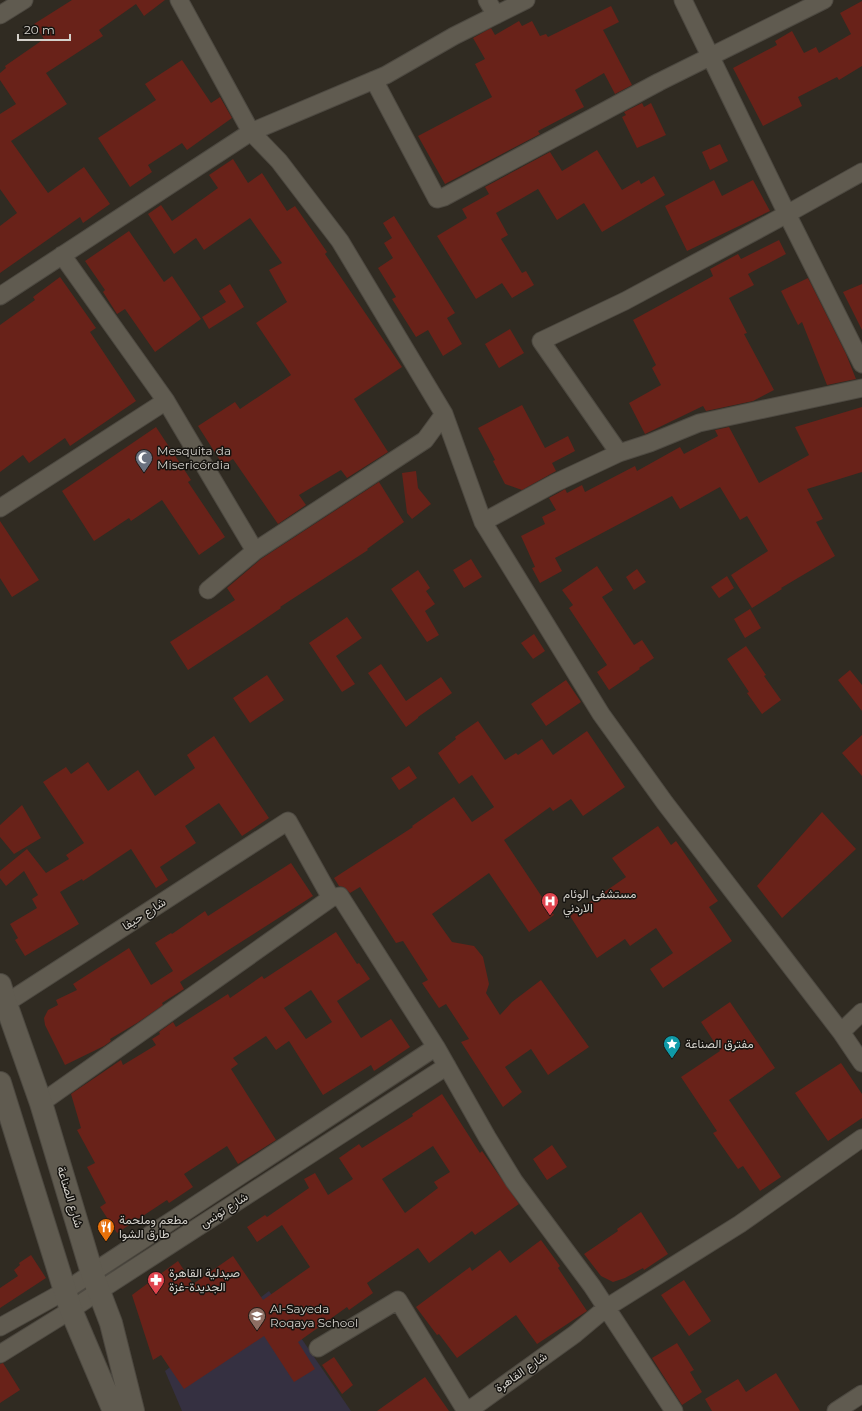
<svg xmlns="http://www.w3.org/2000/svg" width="862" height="1411" font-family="Montserrat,Vazirmatn,sans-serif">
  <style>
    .education { fill: #353041 }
    .building { fill: #692219; fill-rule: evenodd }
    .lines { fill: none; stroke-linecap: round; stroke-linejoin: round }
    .minor-casing { stroke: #4d4941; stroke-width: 19 }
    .secondary-casing { stroke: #4d4941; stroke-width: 24 }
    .minor { stroke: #605b50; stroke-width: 17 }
    .secondary { stroke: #605b50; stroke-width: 22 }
    .labels { text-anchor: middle; stroke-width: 3; stroke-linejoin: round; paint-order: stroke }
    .poi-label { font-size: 12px; fill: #d4d1cb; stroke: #161410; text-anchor: start }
    .street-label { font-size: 12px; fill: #d4d1cb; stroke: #161410 }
  </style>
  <rect width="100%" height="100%" fill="#302b22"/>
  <path class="education" d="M269,1291l82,120h-169l-17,-40z"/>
  <path class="building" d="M72,0h93l-21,16 -8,-12 -37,26 4,6 -57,37 21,31 -56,37 37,52 36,-26 26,37 -27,19 -3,-6 -80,56v-47l17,-13 -17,-24v-75l16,-10 -16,-24v-7l6,-5 -1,-2 39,-27 -10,-15z
    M862,1v65l-23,14 -2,-3 -39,20 4,9 -39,20 -30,-58 44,-23 -2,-4 17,-10 12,22 12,-6 3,6 32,-19 -11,-21z
    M611,6l8,16 -16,8 29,55 -17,9 -11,-21 -29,17 9,17 -46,24 2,3 -95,50 -27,-48 74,-39 -17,-33 10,-5 -12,-21 18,-10 4,7 24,-14 3,5 10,-5 8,15 6,-2 2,3z
    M182,60l29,43 9,-6 12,21 -45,32 -5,-7 -34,22 4,7 -22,15 -32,-49 58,-38 -11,-16z
    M642,103l2,4 7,-4 15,32 -29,13 -15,-31 4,-2 -2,-3z
    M720,144l8,17 -18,9 -8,-18z
    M597,150l25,40 17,-10 2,4 13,-8 11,19 -63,37 -18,-29 -27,17 -19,-31 -42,24 12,22 -7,4 21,34 4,-2 8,14 -22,13 -10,-15 -26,16 -39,-63 30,-18 -5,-9 27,-15 -4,-7 65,-35 12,19z
    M233,159l15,24 14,-10 25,38 8,-5 32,46 -2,2 77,113 -48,32 34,53 -41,26 -6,-8 -42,25 7,10 -28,19 -45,-65 -10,6 -25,-39 37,-24 5,7 51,-34 -35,-52 31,-21 -18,-32 13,-7 -32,-45 -46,32 -8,-12 -22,16 -26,-40 13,-9 11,16 46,-33 -9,-13z
    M714,180l8,16 31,-16 17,31 -83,40 -22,-45z
    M394,216l61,97 -8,5 15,26 -19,12 -15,-26 -12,7 -24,-38 4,-2 -18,-29 15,-10 -9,-15 8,-5 -9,-15z
    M129,231l35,51 8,-6 29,43 -46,33 -30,-43 -8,5 -14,-22 2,-2 -20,-29z
    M779,240l7,14 -38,20 6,11 -25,13 18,35 -3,1 30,56 -21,11 -47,10 -3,-5 -58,28 -16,-31 32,-18 -9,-17 4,-3 -23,-45 80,-44 -3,-7 28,-15 3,5z
    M60,277l36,51 -6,4 46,69 -66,45 -5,-8 -36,25 -6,-8 -23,17v-147l35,-25 -2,-3z
    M808,278l38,76 10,25 -29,6 -25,-63 -4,3 -17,-34z
    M230,284l14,23 -35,22 -7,-12 24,-15 -7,-11z
    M862,284v46l-19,-38z
    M510,329l14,24 -25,15 -14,-24z
    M522,405l23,43 23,-12 7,15 -23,12 4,8 -34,19 -17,-6 -12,-23 2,-1 -17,-32z
    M862,407v65l-55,17 16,30 -7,3 19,34 -54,32 1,1 -30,19 -21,-33 37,-24 -21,-35 -7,4 -20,-33 -40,22 -8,-13 -117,62 7,13 -22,12 -8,-15 3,-1 -14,-31 24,-12 -3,-7 14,-7 -7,-12 11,-6 5,-3 2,4 15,-8 3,7 50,-26 2,5 43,-24 4,7 34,-18 -3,-6 14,-3 30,56 50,-28 -14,-28z
    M156,427l35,53 -3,2 37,55 -26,18 -37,-55 -31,21 -2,-3 -35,23 -32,-50z
    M416,471l2,17 13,16 -19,15 -5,-6 -5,-40z
    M379,482l25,40 -37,27 1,1 -88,57 1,1 -35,24 -58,38 -18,-28 65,-42 -8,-12 34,-29z
    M0,521l39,59 -27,17 -12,-19z
    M471,559l11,18 -18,11 -11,-18z
    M597,566l16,24 -11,7 32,48 8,-5 12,18 -15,10 1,1 -31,21 -12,-18 10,-7 -38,-57 4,-3 -11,-15z
    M637,569l9,13 -12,8 -8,-13z
    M418,570l12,18 -4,3 9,13 -10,7 14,24 -12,7 -36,-53z
    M727,576l7,12 -15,10 -8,-11z
    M750,609l11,19 -16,10 -11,-19z
    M347,617l15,21 -26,18 19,28 -13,8 -33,-49z
    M534,634l11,17 -12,8 -12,-16z
    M746,646l20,29 -2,1 17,24 -19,14 -15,-21 2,-1 -22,-33z
    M381,664l25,37 35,-24 11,16 -34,24v1l-12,9 -38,-54z
    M850,670l12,15v26l-24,-31z
    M267,675l17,25 -34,23 -17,-25z
    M566,680l15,22 -35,24 -15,-22z
    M478,721l27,39 11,-7 2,2 24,-16 11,16 34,-24 38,56 -42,29 -12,-17 -18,12 -3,-4 -46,33 50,75 -25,17 -40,-59 -57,41 20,28 22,4 9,11 6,27 -3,9 14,22 12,-13 29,-22 48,67 -41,28 -17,-26 -26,18 17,25 -19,15 -42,-65 8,-3 -23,-35 -7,4 -17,-25 6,-3 -25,-39 -7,2 -36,-56 -10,6 -6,-6 -5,-1 -5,-8 79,-51 -1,-1 42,-29 18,25 22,-15 -22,-32 -13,9 -21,-31 18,-14 -1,-2z
    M862,735v41l-20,-23z
    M214,736l55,82 -27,18 -23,-33 -34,23 11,17 -36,24 8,13 -12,8 -25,-39 -48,32 -1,-2 -22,13 19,32 -54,32 -10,-16 3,-2 -8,-14 27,-16 -5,-9 6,-4 -14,-24 -18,15 -6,-8v-7l27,-22 19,24 23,-14 -3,-4 18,-12 -41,-61 23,-15 5,7 17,-12 20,29 30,-21 17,26 40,-28 -8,-13z
    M409,766l8,12 -18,12 -8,-12z
    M22,805l19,33 -27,16 -14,-17v-12z
    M822,812l34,37 -74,69 -25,-32z
    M658,826l13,19 5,-4 42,60 -9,6 23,34 -69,47 -13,-19 23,-16 -17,-25 -26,18 -5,-7 -28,19 -27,-42 56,-39 -14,-19z
    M291,863l22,33 -83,53 -50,33 4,7 -22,14 1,2 -26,18 -27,16 1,2 -7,5 -39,19 -20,-40 -1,-7 4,-8 10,-5 -2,-5 21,-10 -4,-6 56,-36 22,37 22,-14 -18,-28 16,-10 1,1 33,-23 3,5z
    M336,932l21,32 2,-1 11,16 -33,22 24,37 30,-19 19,28 -36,24 -3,-6 -48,30 -34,-54 -13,9 -10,-14 -33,22 5,6 -7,5 45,71 -38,24 -11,-18 -43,28 9,13 -24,16 -2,-3 -50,33 -17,-26 6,-4 -19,-36 8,-4 -18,-33 4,-2 -10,-34 50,-34 2,5 33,-20 -4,-6 8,-5 -1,-2 14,-10 3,5 52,-33 2,4 32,-22 2,3zM311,990l21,32 -26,17 -22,-31z
    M730,1002l45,66 -46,32 52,77 -21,14 -17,-25 -5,3 -25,-36 4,-2 -36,-54 39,-26 -19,-29z
    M841,1063l21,31v24l-34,23 -33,-48z
    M442,1094l38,59 2,-2 37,53 -44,31 -3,-4 -43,32 -11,-15 -51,35 6,10 -24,17 -2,-3 -49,35 17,27 -21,13 -30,-46 -80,53 -23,-34 -8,5 -21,-65 46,-34 15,23 40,-28 30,44 47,-33 -28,-42 -25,17 -10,-15 18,-12 2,2 42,-29 -5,-9 11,-6 13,22 25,-16 -14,-21 20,-14 3,4 51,-32 -1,-2zM433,1146l17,26 -16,10 4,6 -33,25 -23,-34z
    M552,1145l15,22 -20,13 -14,-21z
    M641,1212l27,42 -24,16 -1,-2 -18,10 -12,4 -12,-6 -17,-22 34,-23 -1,-2z
    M541,1240l19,26 -2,2 29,43 -50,33 -21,-29 -59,43 -18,-24 -2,1 -21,-28 54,-40 2,4 28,-21 10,13z
    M31,1255l15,23 -46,30v-20l18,-12 -4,-6 6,-5 -1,-2z
    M684,1280l27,41 -22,15 -28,-41z
    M677,1343l17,27 -4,2 12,20 -20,13 -30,-47z
    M334,1357l19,28 -11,9 -20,-29z
    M3,1363l17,27 -20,13v-39z
    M776,1373l24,38h-88l-7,-12 33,-20 8,13z
    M425,1377l24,34h-72z"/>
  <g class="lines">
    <defs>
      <path id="minor" d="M179,0l72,132 28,29 61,80 104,173 39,108 118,192 64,89 176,229
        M487,0l9,15
        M683,0l104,214 75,150
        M0,15l24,-15
        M374,80l63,119 7,-2 215,-115 165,-82
        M62,255l104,146 89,150
        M0,296l251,-164 135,-57 68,-39 72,-36
        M619,453l-78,-112 84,-40 162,-87 75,-42
        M0,508l166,-107
        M483,522l72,-39 64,-30 31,-10 49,-20 163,-35
        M208,590l47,-39 170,-111 19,-26
        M0,1007l288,-186 43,77
        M862,1012l-21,20 21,31
        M41,1103l290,-205 9,-2 96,151 51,90 27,44 78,105 82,125
        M0,1327l65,-36 27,-18 344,-226
        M318,1348l80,-48 68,111
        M0,1354l71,-44 28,-19 348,-225
        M468,1411l107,-77 31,-26 134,-84 122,-86
        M836,1411l26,-17"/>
      <path id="secondary" d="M0,985l6,19 35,99 51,170 19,50 22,88
        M0,1083l71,227 43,101"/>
    </defs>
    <use href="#minor" class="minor-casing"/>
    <use href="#secondary" class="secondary-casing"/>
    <use href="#minor" class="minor"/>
    <use href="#secondary" class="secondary"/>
  </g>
  <defs>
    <symbol id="mosque-pin" viewBox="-11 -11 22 30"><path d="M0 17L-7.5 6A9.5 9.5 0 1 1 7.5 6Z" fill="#6b7280" stroke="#161410"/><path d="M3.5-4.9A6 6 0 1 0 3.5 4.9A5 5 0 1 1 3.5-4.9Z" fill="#fff"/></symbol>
    <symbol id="hospital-pin" viewBox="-11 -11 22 30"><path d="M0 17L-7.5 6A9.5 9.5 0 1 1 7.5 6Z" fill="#e0444e" stroke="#161410"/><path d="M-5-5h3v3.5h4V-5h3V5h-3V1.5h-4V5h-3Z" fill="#fff"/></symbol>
    <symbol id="sight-pin" viewBox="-11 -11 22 30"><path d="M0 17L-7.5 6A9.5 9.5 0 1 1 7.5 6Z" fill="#0f9aa8" stroke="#161410"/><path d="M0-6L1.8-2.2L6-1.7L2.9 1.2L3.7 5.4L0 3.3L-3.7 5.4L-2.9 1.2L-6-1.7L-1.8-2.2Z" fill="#fff"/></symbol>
    <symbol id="restaurant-pin" viewBox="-11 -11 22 30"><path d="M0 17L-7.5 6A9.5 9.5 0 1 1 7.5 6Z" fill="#e8710a" stroke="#161410"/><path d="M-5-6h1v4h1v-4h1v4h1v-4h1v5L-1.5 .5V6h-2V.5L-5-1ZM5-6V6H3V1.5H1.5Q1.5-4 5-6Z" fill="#fff"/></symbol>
    <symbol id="pharmacy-pin" viewBox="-11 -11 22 30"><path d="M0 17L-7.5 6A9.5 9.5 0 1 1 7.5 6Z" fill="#e0444e" stroke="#161410"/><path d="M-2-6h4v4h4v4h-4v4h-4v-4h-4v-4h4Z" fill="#fff"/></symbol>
    <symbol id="school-pin" viewBox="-11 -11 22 30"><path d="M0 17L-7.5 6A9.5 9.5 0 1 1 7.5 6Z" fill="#8d6e63" stroke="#161410"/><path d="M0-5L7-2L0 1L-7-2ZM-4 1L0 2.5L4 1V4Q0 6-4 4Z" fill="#fff"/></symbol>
  </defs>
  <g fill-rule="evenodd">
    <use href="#mosque-pin" x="134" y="448" width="20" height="27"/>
    <use href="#hospital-pin" x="540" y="891" width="20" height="27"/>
    <use href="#sight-pin" x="662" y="1034" width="20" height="27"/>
    <use href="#restaurant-pin" x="96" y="1217" width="20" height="27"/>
    <use href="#pharmacy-pin" x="146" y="1270" width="20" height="27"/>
    <use href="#school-pin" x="247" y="1306" width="20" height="27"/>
  </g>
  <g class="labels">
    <g class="poi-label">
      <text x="157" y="455">Mesquita da<tspan x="157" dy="14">Misericórdia</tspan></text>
      <text x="563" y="898">مستشفى الوئام<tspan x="563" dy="14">الاردني</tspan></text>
      <text x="685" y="1048">مفترق الصناعة</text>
      <text x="119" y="1224">مطعم وملحمة<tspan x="119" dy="14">طارق الشوا</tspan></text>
      <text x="169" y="1277">صيدلية القاهرة<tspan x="169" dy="14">الجديدة-غزة</tspan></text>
      <text x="270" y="1313">Al-Sayeda<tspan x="270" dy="14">Roqaya School</tspan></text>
    </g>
    <g class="street-label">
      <text transform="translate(144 914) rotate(-33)" y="4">شارع حيفا</text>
      <text transform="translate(70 1197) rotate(73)" y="4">شارع الصناعة</text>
      <text transform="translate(224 1210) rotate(-33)" y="4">شارع تونس</text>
      <text transform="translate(521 1372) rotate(-35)" y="4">شارع القاهرة</text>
    </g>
  </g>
  <path d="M18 34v6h52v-6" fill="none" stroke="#d4d1cb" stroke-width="2"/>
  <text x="24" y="34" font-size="12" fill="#d4d1cb" stroke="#161410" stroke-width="3" paint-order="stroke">20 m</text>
</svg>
